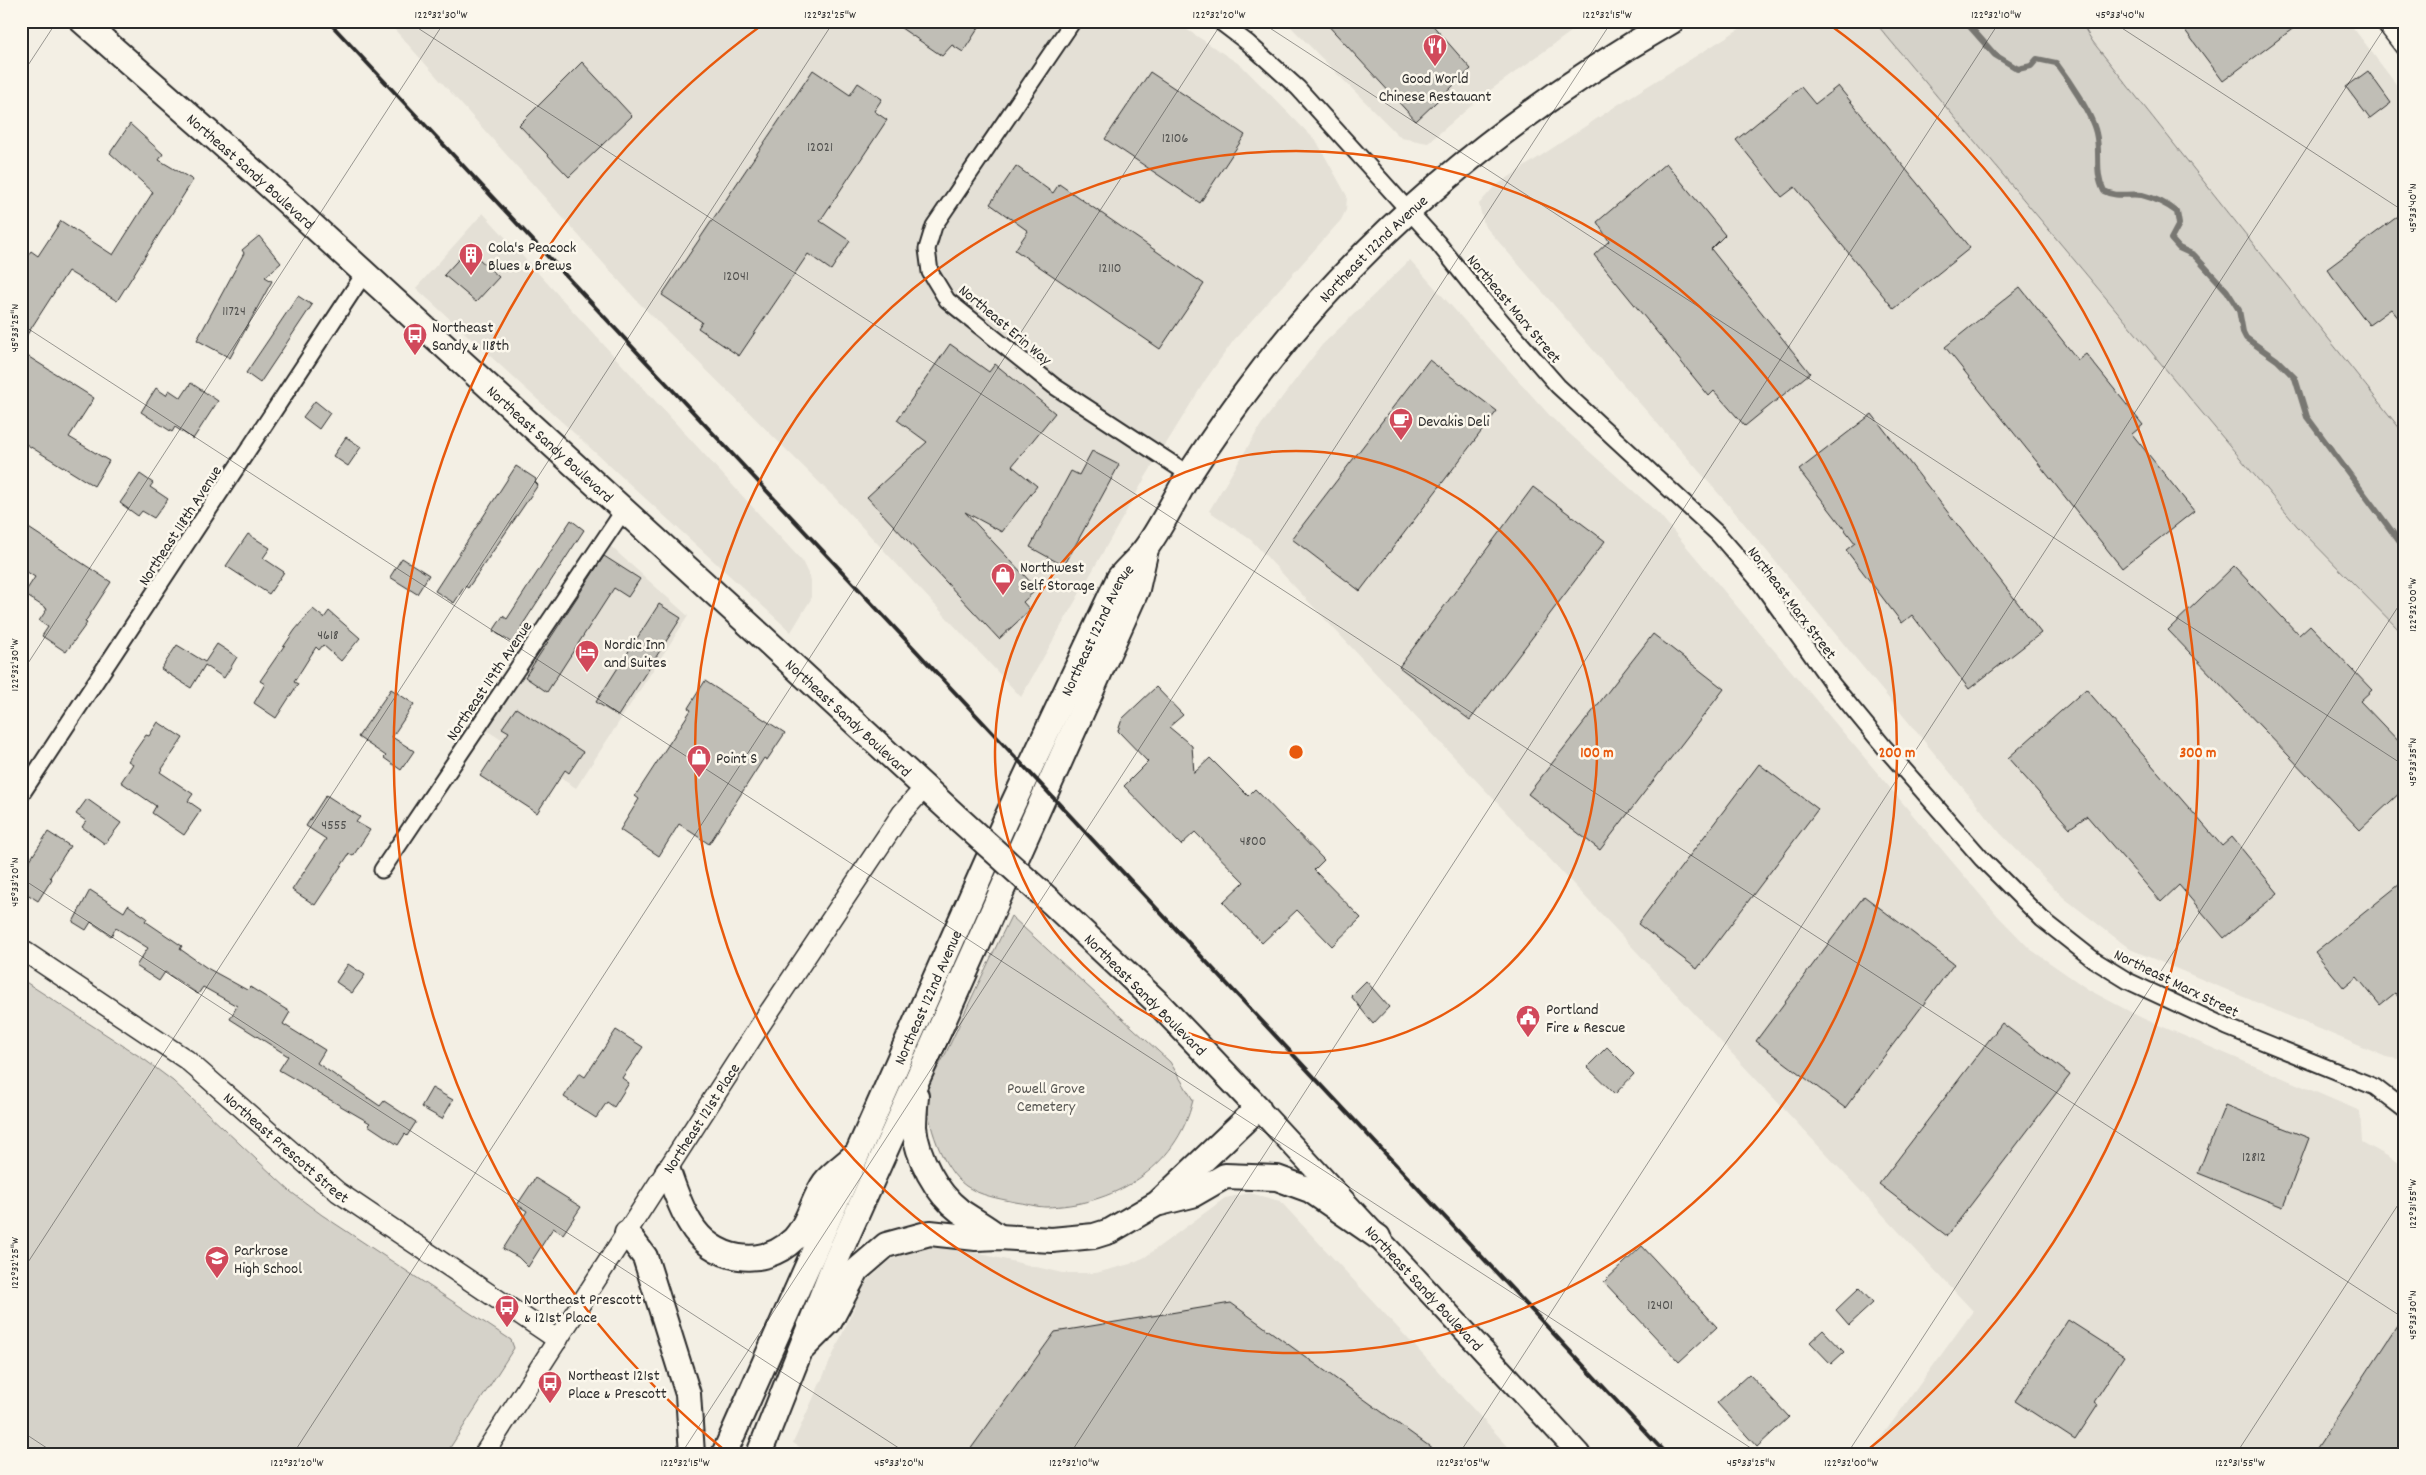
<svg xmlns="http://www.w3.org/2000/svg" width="2426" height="1475" font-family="Dekko,sans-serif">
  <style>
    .built { fill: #e4e0d6 }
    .green { fill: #d5d2c9; stroke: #807e7a }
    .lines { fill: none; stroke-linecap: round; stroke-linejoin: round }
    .stream { stroke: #787772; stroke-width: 6 }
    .building { fill: #c0beb6; stroke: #2b2b2b }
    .minor-casing { stroke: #2b2b2b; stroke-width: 19 }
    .tertiary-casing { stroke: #2b2b2b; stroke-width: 22 }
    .secondary-casing { stroke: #2b2b2b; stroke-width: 25 }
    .primary-casing { stroke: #2b2b2b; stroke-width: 28 }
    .minor { stroke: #fbf7ec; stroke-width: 15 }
    .tertiary { stroke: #fbf7ec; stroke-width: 19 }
    .secondary { stroke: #fbf7ec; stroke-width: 21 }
    .primary { stroke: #fbf7ec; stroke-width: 24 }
    .rail { stroke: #2b2b2b; stroke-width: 4 }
    .primary-bridge-casing { stroke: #2b2b2b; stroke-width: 28; stroke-linecap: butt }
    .primary-bridge { stroke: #fbf7ec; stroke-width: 24 }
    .ticks { fill: none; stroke: #2b2b2b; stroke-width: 1; stroke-opacity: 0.45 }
    .ring { fill: none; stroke: #e8590c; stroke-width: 2.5 }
    .labels { text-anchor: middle; stroke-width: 5; stroke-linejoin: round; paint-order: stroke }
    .number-label { font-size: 14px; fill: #50504e }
    .poi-label { font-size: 16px; fill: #2b2b2b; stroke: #fbf7ec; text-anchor: start }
    .street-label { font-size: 16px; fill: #2b2b2b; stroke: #fbf7ec }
    .park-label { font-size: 16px; fill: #565552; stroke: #fbf7ec }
    .centre { fill: #e8590c; stroke: #fbf7ec; stroke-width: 2.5 }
    .ring-label { font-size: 15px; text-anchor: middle; font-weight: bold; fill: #e8590c; stroke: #fbf7ec; stroke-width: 5; stroke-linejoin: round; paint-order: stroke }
    .neatline { fill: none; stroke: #2b2b2b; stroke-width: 2 }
    .ticks-label { font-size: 12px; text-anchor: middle; fill: #2b2b2b }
  </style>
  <rect width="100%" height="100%" fill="#f3efe4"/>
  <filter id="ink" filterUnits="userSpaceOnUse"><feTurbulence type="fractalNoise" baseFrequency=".02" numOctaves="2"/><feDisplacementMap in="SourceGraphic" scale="10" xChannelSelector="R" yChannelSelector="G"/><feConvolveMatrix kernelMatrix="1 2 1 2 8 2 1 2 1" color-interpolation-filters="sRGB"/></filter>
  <g filter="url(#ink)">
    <path class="built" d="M387,21h787l68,45 75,76 30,54 -1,14 -5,10 -107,120 -28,39 -61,99 -124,219 -188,-201 -195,-194z
      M1285,21h301l-101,73 -57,49 -27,-5z
      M1752,21h122l423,505 108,110v424l-19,-3 -256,-108 -66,-51 -63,-64 -269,-325 -248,-284 -5,-21 15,-17 125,-83z
      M2080,21h268l57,75v339l-312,-393z
      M483,213l319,348 9,19v19l-20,33 -375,-344z
      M1410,260l142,158 107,96 339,402 32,33 59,41 53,28 218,93 2,31 43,24v288h-536l104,-143 -722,-771 -42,-29 52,-86 61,-80z
      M608,544l80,72 -112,172 -90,-58z
      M1250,1193l30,8 235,253h-716l2,-6 -8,-5 62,-137 -3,-2 17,-25 22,-19 29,-12 31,-1 111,26h34l34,-9 15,-7 80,-59z"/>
    <path class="green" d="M1874,21h206l13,21 312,393v201l-108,-110z
      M1011,916l159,146 23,38c-16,69 -81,106 -148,107 -9,0 -20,-4 -30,-5 -18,-4 -34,-6 -49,-16 -24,-17 -40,-64 -39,-92 0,-10 14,-31 19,-41 21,-46 43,-92 65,-137z
      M21,979l124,81 28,21 118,111 31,23 189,125 3,8 -68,106h-425z"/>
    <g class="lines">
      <path class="stream" d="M1965,21l30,34 23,14 13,-3 6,-7 19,4c12,16 36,51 40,70 5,20 -2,40 8,58 13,7 24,2 38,4 12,3 26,10 35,17l2,12 -8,15 8,9 15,7 33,36 12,19 4,22 3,6 31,22 18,18 12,39 98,132"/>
    </g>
    <path class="building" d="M891,21h92l-20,31 -11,-7 -10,11z
      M1324,21h105l42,48 -55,52z
      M2178,21h125l-80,60z
      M582,62l50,54 -63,61 -50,-52z
      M813,70l37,25 8,-12 24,16 -8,12 13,9 -67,101 30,20 -19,29 -23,-16 -69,102 -41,-28 4,-6 -40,-27z
      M2368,71l23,32 -21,16 -24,-32z
      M1150,72l95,63 -45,68 -95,-64z
      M1838,86l132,162 -76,61 -99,-122 -13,10 -46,-57 65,-53 14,17z
      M130,124l33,30 -4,6 34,20 -76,121 -49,-30 -47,73v-78l10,-15 7,5 23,-35 52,34 40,-63 -43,-39z
      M1666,163l59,72 -14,14 99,124 -65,53 -31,-35 -5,5 -115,-141 15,-14 -12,-19z
      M1016,166l37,27 6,-9 145,100 -44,65 -145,-99 13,-19 -38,-27z
      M2405,211v115l-14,-17 -22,16 -42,-56z
      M259,236l22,27 -16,14 7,4 -42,77 -33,-18 47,-87 -2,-3z
      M468,249l31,28 -23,25 -32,-27z
      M2020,287l58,73 8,-6 57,71 -11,9 62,77 -72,57 -177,-221z
      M298,296l14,9 -52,78 -14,-10z
      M950,344l39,28 6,-8 60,49 -43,53 25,20 -35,46 -37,-20 72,77 -14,13 7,8 -31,29 -132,-142 60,-55 -30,-22z
      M21,352l73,46 -25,39 40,24 -15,25 -73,-45z
      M1429,360l68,51 -137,180 -68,-52z
      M191,383l27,18 -25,38 -18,-12 -3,5 -31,-20 15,-24 10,7 3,-5 12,8z
      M315,401l15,12 -11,16 -16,-12z
      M1872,414l169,219 -72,56 -57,-74 -10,8 -56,-73 9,-7 -56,-73z
      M346,437l15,10 -13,19 -15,-10z
      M1092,451l27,14 -55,101 -34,-19 41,-76 8,4z
      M516,466l20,13 -1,3 3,3 -70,103 -3,-2 -11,17 -19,-12z
      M140,474l13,9 -3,4 18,12 -14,19 -12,-7 -4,5 -18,-13z
      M1533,487l72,54 -135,179 -71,-53z
      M571,520l13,10 -63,97 9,6 -10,15 -27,-17 10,-15 4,3z
      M21,523l90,59 -26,40 2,1 -21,29 -24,-16 6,-9 -9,-6 8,-12 -23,-15 11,-17 -14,-9z
      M248,534l22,14 -7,10 21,14 -15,22 -43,-28z
      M604,556l36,23 -12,18 -14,-9 -67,104 -22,-15z
      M402,558l27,17 -12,19 -27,-17z
      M2234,566l65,69 11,-10 62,65 -12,11 45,47v40l-45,42 -192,-200z
      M659,604l22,14 -63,98 -22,-14z
      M313,609l11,9 5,-7 31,27 -19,23 -18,-16 -4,5 -3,-3 -22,35 4,2 -22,34 -22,-15 11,-19 -5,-3 35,-51z
      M1653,634l71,55 -124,161 -72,-56z
      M217,644l20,13 -13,21 -19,-13 -14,23 -30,-19 16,-24 28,17z
      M705,681l80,52 -18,27 -3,-2 -55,86 -30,-20 -20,32 -39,-26 19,-31 -4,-3 56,-86 -3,-2z
      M1156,687l27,28 -14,12 23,19 2,27 16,-15 38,38 7,-7 69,71 -10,10 47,48 -29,28 -35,-36 -35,33 -39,-41 21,-20 -49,-50 -14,13 -57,-59 24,-24 -30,-31 4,-12z
      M391,689l23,15 -22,33 22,14 -13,19 -17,-12 2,-2 -28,-19z
      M2086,689l136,157 10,-9 46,56 -54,45 -45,-53 -18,17 -74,-86 -17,12 -62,-70z
      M516,708l67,44 -14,21 -4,-3 -28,43 -57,-37 29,-44 -7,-4z
      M158,722l25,16 -23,34 33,22 -5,7 13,9 -17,25 -32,-22 4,-7 -35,-24 12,-18 -5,-3 18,-26 3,1z
      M1759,764l59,45 -121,160 -59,-45z
      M326,795l34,22 -4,5 14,8 -17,26 -4,-2 -34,51 -23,-15 34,-51 -20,-13z
      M87,799l34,24 -16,21 -23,-17 4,-6 -10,-7z
      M48,832l22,14 -20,31 2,2 -14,22 -17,-11v-32l7,5z
      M2405,880v125l-10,-12 -15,12 -23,-28 -13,11 -29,-36z
      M90,890l34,22 4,-7 19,13 -2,3 37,25 -2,3 27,19 40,22 3,-3 40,25 -7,12 42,26 -8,13 63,43 4,-5 32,21 -9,14 -2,-2 -7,11 -30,-20 2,-2 -91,-53 9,-14 -58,-37 7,-13 -34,-19 -5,7 -33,-22 -6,9 -23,-15 12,-18 -32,-20 -5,8 -20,-14 -5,8 -13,-8z
      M1864,896l90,68 -109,144 -89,-67z
      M348,964l17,11 -13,18 -16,-11z
      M1366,981l23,26 -16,17 -22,-28z
      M2002,1023l68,52 -123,161 -68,-52z
      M616,1030l27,17 -21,31 7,5 -15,24 -7,-5 -11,16 -32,-21 15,-24 6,4z
      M1607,1047l27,27 -19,20 -28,-27z
      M432,1088l21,12 -11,19 -21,-12z
      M2225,1105l84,33 -26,69 -85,-34z
      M535,1178l46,29 -18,27 -10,-6 -25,39 -10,-10 -15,-8 24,-38 -10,-6z
      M1642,1246l75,81 -38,35 -75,-80z
      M1859,1288l14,15 -24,22 -13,-15z
      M1231,1303l209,151h-473l88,-122z
      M2405,1314v140h-92z
      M2068,1320l56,36 -30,46 4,3 -23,35 -60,-39z
      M1823,1330l21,22 -13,12 -21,-22z
      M1749,1374l40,43 -32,30 -40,-44z"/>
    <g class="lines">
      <defs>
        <path id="minor" d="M1073,21l-139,205 -7,23 3,23 17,28 107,86 136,89
          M1219,21l29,22 50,45 139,154 47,59 74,85 160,148 40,46 75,105 52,63 97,111 60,60 52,41 34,21 99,46 148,60 30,23
          M21,795l343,-521
          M382,870l242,-360"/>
        <g id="tertiary">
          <path d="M2385,21l20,26"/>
          <path id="s1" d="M21,949l166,111 151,132 220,148"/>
          <path id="s2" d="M484,1454l275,-427 143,-214 23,-26"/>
        </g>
        <g id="secondary">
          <path id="s3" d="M1258,1108l321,346"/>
        </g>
        <g id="primary">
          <path id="s4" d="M82,21l182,160 504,461 192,178"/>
          <path d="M916,1096c-1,10 -2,21 -2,31 3,30 22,66 46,84 13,9 26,16 39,26"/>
          <path d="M668,1171c6,17 12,36 22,52 22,38 72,47 104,16 15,-15 18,-39 31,-57 7,-9 19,-17 28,-25"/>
          <path d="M1160,1203l32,-8 33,-19 52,2 33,12 68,47"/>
          <path d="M627,1233l18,24 43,137 4,60"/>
          <path d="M803,1348l27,-27 27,-51 29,-25 44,-12 46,5 23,-1 53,3 42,-4 16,-5 48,-28 100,-95 -100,-105 -108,-102"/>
          <path id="s5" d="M724,1454l281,-633 114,-243c8,-10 19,-19 27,-30 16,-22 28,-48 42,-72 24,-37 49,-73 76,-108 110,-143 252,-257 408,-347"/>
          <path d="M759,1454l75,-189 303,-676 9,-40"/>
        </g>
      </defs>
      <use href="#minor" class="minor-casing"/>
      <use href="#tertiary" class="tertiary-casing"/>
      <use href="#secondary" class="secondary-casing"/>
      <use href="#primary" class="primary-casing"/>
      <use href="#minor" class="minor"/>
      <use href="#tertiary" class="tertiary"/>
      <use href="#secondary" class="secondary"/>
      <use href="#primary" class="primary"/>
      <path class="rail" d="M328,21l1338,1433"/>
      <defs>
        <path id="primary-bridge" d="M960,820l90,81"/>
      </defs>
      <use href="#primary-bridge" class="primary-bridge-casing"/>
      <use href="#primary-bridge" class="primary-bridge"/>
    </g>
  </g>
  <path class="ticks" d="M407,21l1998,1298M1259,21l1146,745M2111,21l294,191M21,76l36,-55M21,324l1739,1130M21,674l424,-653M21,878l887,576M21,1273l813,-1252M21,1431l35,23M293,1454l930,-1433M681,1454l931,-1433M1070,1454l930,-1433M1459,1454l930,-1433M1847,1454l558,-858M2236,1454l169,-260"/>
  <g class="ring">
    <circle cx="1296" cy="752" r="301"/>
    <circle cx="1296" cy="752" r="601"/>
    <path d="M728 1453A902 902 0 0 1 766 22M1826 22A902 902 0 0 1 1864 1453"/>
  </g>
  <defs>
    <symbol id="restaurant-pin" viewBox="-11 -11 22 30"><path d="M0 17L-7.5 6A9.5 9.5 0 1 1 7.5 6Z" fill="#d1495b" stroke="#fbf7ec"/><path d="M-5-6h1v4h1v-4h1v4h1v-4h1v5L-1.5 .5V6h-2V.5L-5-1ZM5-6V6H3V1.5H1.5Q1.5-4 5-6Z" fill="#fff"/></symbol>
    <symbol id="building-pin" viewBox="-11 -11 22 30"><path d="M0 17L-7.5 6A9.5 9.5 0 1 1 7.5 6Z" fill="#d1495b" stroke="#fbf7ec"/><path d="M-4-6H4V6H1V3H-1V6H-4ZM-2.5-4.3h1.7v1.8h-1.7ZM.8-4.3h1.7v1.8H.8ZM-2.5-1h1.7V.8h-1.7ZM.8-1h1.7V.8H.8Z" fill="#fff"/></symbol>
    <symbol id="bus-pin" viewBox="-11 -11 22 30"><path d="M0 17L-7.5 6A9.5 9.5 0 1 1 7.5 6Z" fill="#d1495b" stroke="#fbf7ec"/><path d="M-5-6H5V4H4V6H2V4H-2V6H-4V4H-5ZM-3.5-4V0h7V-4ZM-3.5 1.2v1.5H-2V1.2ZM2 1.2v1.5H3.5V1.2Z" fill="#fff"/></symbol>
    <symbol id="cafe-pin" viewBox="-11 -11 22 30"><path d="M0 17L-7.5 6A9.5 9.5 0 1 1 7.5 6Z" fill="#d1495b" stroke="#fbf7ec"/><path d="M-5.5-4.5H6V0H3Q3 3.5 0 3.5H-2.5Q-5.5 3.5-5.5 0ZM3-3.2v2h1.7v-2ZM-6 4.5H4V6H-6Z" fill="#fff"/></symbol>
    <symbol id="shop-pin" viewBox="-11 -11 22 30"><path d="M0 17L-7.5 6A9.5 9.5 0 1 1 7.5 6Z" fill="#d1495b" stroke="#fbf7ec"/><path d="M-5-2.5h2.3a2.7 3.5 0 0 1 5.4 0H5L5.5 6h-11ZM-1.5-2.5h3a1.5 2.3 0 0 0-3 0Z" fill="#fff"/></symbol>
    <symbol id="hotel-pin" viewBox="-11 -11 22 30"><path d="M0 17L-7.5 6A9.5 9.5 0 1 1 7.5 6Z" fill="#d1495b" stroke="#fbf7ec"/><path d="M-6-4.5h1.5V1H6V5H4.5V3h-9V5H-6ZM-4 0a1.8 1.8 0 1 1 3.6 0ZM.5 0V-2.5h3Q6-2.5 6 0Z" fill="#fff"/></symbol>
    <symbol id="civic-pin" viewBox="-11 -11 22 30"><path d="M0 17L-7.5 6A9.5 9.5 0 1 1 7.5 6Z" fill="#d1495b" stroke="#fbf7ec"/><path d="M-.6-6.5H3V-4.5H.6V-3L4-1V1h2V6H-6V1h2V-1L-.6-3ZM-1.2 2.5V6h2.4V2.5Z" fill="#fff"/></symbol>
    <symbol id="school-pin" viewBox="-11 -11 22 30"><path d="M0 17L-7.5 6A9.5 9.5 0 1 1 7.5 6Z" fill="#d1495b" stroke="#fbf7ec"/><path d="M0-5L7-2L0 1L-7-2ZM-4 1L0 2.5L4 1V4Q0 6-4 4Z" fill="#fff"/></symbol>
  </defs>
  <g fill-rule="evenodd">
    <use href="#restaurant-pin" x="1421" y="32" width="28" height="38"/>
    <use href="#building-pin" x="457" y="241" width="28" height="38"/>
    <use href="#bus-pin" x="401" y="321" width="28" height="38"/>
    <use href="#cafe-pin" x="1387" y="406" width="28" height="38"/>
    <use href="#shop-pin" x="989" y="561" width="28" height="38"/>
    <use href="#hotel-pin" x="573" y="638" width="28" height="38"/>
    <use href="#shop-pin" x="685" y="743" width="28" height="38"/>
    <use href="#civic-pin" x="1514" y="1003" width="28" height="38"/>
    <use href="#school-pin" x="203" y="1244" width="28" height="38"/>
    <use href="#bus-pin" x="493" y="1293" width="28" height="38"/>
    <use href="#bus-pin" x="536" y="1369" width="28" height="38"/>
  </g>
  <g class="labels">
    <g class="number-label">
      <text x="1175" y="142">12106</text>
      <text x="820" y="151">12021</text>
      <text x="1110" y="272">12110</text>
      <text x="736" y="280">12041</text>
      <text x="234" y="315">11724</text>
      <text x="328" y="639">4618</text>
      <text x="334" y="829">4555</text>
      <text x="1253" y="845">4800</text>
      <text x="2254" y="1161">12812</text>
      <text x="1660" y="1309">12401</text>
    </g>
    <g class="poi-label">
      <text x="1435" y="83" text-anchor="middle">Good World<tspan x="1435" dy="18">Chinese Restauant</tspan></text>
      <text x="488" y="252">Cola's Peacock<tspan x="488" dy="18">Blues &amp; Brews</tspan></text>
      <text x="432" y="332">Northeast<tspan x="432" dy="18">Sandy &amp; 118th</tspan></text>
      <text x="1418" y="426">Devakis Deli</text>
      <text x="1020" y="572">Northwest<tspan x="1020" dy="18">Self Storage</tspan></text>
      <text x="604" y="649">Nordic Inn<tspan x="604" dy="18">and Suites</tspan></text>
      <text x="716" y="763">Point S</text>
      <text x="1546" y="1014">Portland<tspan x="1546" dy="18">Fire &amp; Rescue</tspan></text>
      <text x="234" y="1255">Parkrose<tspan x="234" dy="18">High School</tspan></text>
      <text x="524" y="1304">Northeast Prescott<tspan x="524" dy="18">&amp; 121st Place</tspan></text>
      <text x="568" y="1380">Northeast 121st<tspan x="568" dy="18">Place &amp; Prescott</tspan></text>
    </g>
    <g class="street-label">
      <text dy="6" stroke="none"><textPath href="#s4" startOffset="226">Northeast Sandy Boulevard</textPath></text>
      <text dy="6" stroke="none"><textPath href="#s5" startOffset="1379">Northeast 122nd Avenue</textPath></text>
      <text transform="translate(1515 308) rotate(50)" y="6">Northeast Marx Street</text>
      <text transform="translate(1006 324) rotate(40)" y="6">Northeast Erin Way</text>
      <text dy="6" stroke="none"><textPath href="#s4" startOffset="631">Northeast Sandy Boulevard</textPath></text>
      <text transform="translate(179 525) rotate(-57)" y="6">Northeast 118th Avenue</text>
      <text transform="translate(1793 602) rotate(53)" y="6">Northeast Marx Street</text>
      <text dy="6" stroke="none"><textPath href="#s5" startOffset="905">Northeast 122nd Avenue</textPath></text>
      <text transform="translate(488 680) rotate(-56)" y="6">Northeast 119th Avenue</text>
      <text dy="6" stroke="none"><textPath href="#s4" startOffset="1036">Northeast Sandy Boulevard</textPath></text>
      <text transform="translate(2177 982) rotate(26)" y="6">Northeast Marx Street</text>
      <text transform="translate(1146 994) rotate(45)" y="6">Northeast Sandy Boulevard</text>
      <text dy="6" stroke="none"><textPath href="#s5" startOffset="500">Northeast 122nd Avenue</textPath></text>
      <text dy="6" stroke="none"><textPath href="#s2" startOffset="400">Northeast 121st Place</textPath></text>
      <text dy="6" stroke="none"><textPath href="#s1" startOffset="332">Northeast Prescott Street</textPath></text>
      <text dy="6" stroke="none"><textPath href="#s3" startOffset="245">Northeast Sandy Boulevard</textPath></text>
    </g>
    <g class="park-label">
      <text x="1046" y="1093">Powell Grove<tspan x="1046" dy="18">Cemetery</tspan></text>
    </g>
  </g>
  <circle cx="1296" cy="752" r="8" class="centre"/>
  <g class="ring-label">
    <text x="1597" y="757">100 m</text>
    <text x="1897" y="757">200 m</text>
    <text x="2198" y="757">300 m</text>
  </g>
  <rect width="2426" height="1475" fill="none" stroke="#fbf7ec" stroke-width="55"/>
  <rect x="28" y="28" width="2370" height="1420" class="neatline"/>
  <g class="ticks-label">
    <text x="441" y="18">122°32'30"W</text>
    <text x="830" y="18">122°32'25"W</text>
    <text x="1219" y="18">122°32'20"W</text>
    <text x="1607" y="18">122°32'15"W</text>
    <text x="1996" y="18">122°32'10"W</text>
    <text x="2120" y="18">45°33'40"N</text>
    <text transform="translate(2412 208) rotate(-90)" y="4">45°33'40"N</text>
    <text transform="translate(14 328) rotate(-90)" y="4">45°33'25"N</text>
    <text transform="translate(2412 605) rotate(-90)" y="4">122°32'00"W</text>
    <text transform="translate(14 665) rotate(-90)" y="4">122°32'30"W</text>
    <text transform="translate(2412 762) rotate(-90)" y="4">45°33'35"N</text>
    <text transform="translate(14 882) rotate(-90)" y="4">45°33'20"N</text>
    <text transform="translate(2412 1204) rotate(-90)" y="4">122°31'55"W</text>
    <text transform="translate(14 1263) rotate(-90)" y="4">122°32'25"W</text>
    <text transform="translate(2412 1315) rotate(-90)" y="4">45°33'30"N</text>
    <text x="297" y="1466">122°32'20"W</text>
    <text x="685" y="1466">122°32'15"W</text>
    <text x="899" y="1466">45°33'20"N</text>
    <text x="1074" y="1466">122°32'10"W</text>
    <text x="1463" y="1466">122°32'05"W</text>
    <text x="1751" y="1466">45°33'25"N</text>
    <text x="1851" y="1466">122°32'00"W</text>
    <text x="2240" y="1466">122°31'55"W</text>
  </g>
</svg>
